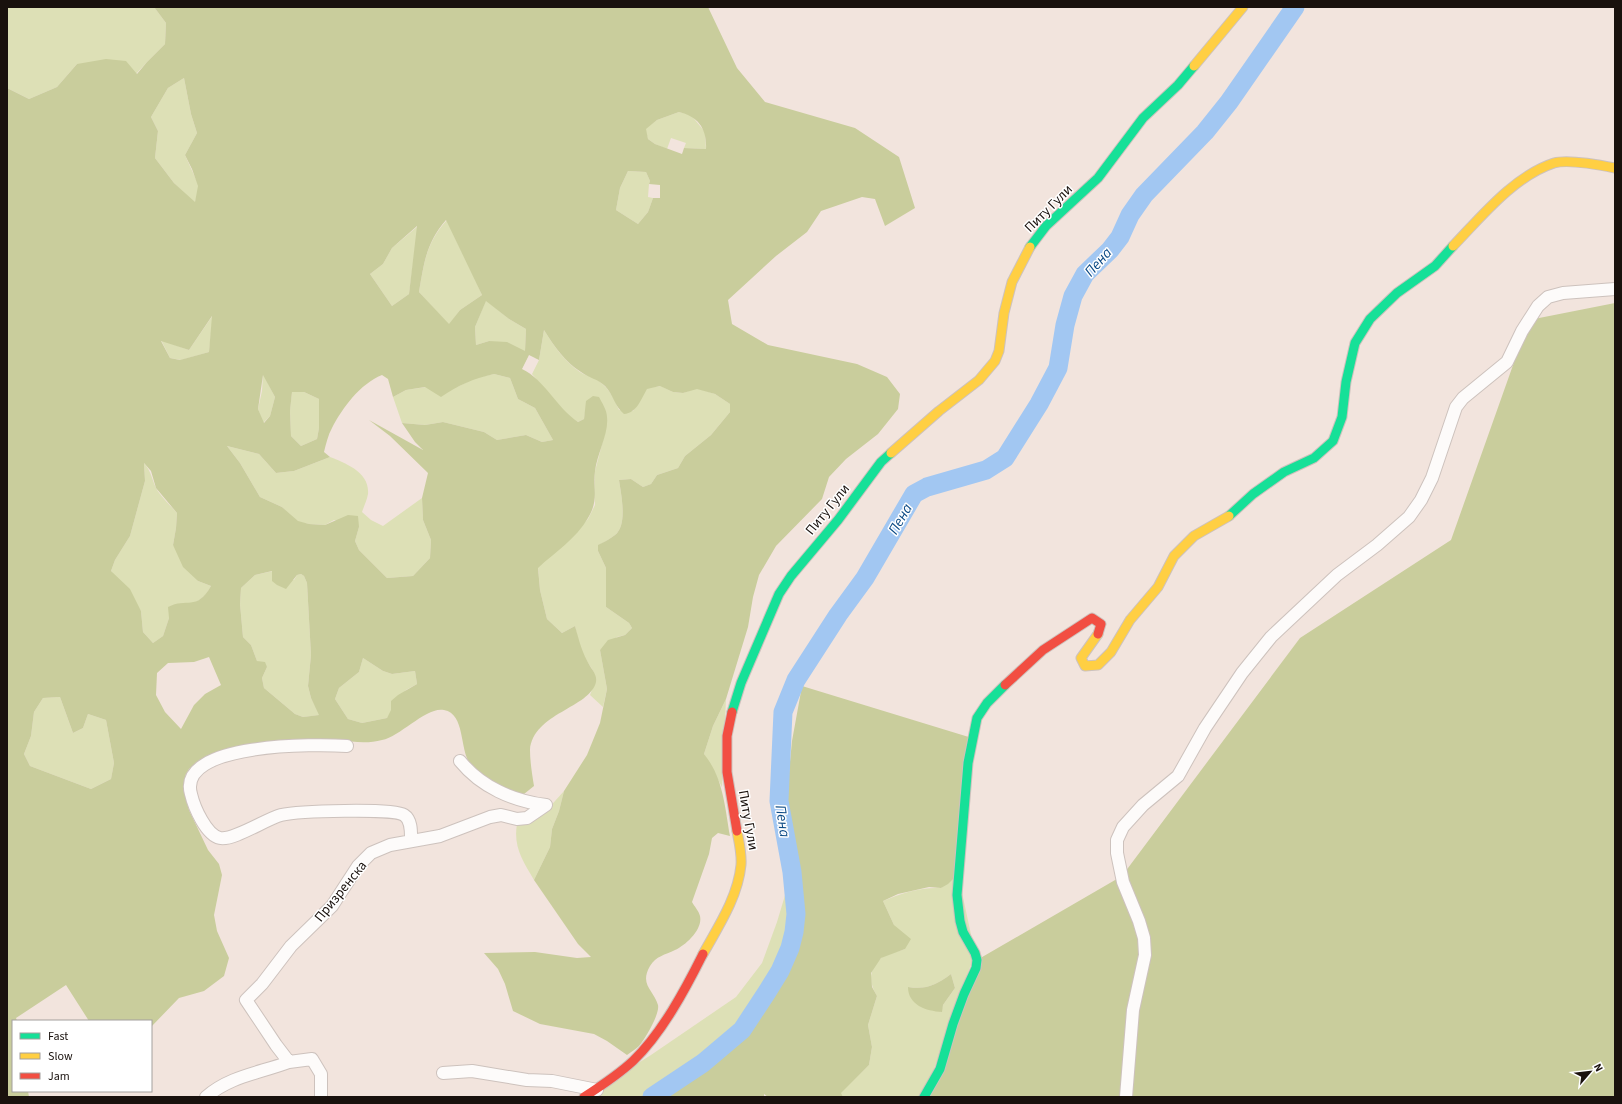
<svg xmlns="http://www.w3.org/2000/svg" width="1622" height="1104" font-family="'Source Sans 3',sans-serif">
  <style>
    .green { fill: #dde0b6; fill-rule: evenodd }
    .forest { fill: #c9cd9c; fill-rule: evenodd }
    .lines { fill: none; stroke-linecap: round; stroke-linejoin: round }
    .river { stroke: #a2c7f2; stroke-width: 19 }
    .street-casing { stroke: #cdc2bd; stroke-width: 14 }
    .fast-casing { stroke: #cdc2bd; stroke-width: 11 }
    .slow-casing { stroke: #cdc2bd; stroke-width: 11 }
    .jam-casing { stroke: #cdc2bd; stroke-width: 11 }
    .street { stroke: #fdfbfa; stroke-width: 12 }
    .fast { stroke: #16e098; stroke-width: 9 }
    .slow { stroke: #ffcf43; stroke-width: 9 }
    .jam { stroke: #f24e42; stroke-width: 9 }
    .labels { text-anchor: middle; stroke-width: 3; stroke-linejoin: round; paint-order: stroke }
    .street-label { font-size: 14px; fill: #19110d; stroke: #fff }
    .water-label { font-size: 15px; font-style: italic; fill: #0c4a85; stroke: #fff }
  </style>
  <rect width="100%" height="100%" fill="#f2e4dd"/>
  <path class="green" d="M7,7h147l12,16 -1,21 -18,18 -11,12 -59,-10 -20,23 -28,12 -22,-11z
    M184,78l7,36 6,19 -12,22 14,31 -4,17 -21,-20 -19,-25 3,-27 -7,-14 17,-29z
    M679,112l12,3 14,17 1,17 -22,-1 2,-5 -15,-5 -4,11 -12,-5 -7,-5 -3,-10 12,-9z
    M628,171l18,1 4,9 -1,3 -1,13 5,1 -5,14 -10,12 -22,-14 4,-22z
    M447,220c11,26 24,49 35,75l-22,15 -11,15 -30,-33c5,-29 7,-49 28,-72z
    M418,226l-9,68 -17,12 -22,-32 13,-10 9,-16z
    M486,300l23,19 17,10 -1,23 -36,-11 -13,4 -1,-18z
    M213,315l-4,37 -28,8 -11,-2 -9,-18 28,10z
    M544,330c10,16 20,31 36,42 4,3 10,4 14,6 14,8 19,18 25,32l14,1 14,-23 14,-2 12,6 10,1 14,-5 18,6 15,10v8l-19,23 -26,21 -7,12 -21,7 -6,9 -8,3 -12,-8 -12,1c2,14 9,45 -4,55 -5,4 -11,7 -16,10l-1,6 8,17v39l23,16 3,5 -7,7 -8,2 -17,13 7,39 -4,18 -13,-12c10,-24 3,-21 -7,-41 -4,-8 -6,-19 -8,-28l-13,7 -15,-14 -7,-29 -2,-23 50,-48 7,-14v-34l10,-38 -18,-32 -3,18 -6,3 -10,-6 -36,-42 7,-14z
    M263,374l12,23 -5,19 -7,7 -5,-14 4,-18z
    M494,374l16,4 8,21 17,9 18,32 -11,2 -16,-7 -29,5 -13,-8 -41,-10 -18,3 -23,-2 -9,-26 13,-7 20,-3h31l18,-9z
    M292,391l12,1 15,7v29l-2,11 -16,7 -10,-10 -1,-25z
    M227,446l32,8 17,19 18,-2 36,-14c15,6 40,15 38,37 -1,6 -4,12 -6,18l9,8 12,6 39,-28 1,22 8,20 -1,18 -17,18 -26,2 -28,-28 -4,-9 4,-14 -25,-7 -9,5 -16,-1 -11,-2 -16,-15 -22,-10 -20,-34z
    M144,463c8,10 7,14 12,25 5,9 14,17 21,25l-1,15 -3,17 25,36 13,5c-4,8 -11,16 -21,18 -8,1 -14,-1 -21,3v11l-6,18 -10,7 -10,-11 -2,-21 -30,-40 4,-11 15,-24 15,-55z
    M273,571l-1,10 22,-1 3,-5 4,-1 3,2 3,7 4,72 -3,31 3,12 9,17 -17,2 -8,-3 -31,-26 -2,-10 5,-11 -10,-6 -6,-16 -8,-8 -3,-33 1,-16 14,-13z
    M363,658l20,13 9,3 23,-3 2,13 -11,6 -19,28 -25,5 -14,-4 -13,-20 4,-11 20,-16z
    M60,697l13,36 10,-5 5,-14 18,6 8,43 -3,16 -20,10 -61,-23 -6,-12 7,-18 3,-24 9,-14z
    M726,699l-4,88 -18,-33 9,-28z
    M564,791l-5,20 -7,18 -2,18 -16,33c-11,-19 -21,-33 -17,-56l29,-13z
    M792,872l4,42 -2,18 -4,16 -10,23 -13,21 -25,38 -39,33 -51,34h-68l67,-42 85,-58 26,-34 15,-41z
    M958,874l17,79 -51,144h-81l-3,-4 29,-28 3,-18 -4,-22 9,-29c-8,-13 -9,-26 4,-38 5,-5 17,-6 24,-9l-22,-48c18,-8 38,-14 58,-13zM951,974l4,14 -12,17 -2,7 -33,-25c18,3 28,-2 43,-13z"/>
  <path class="forest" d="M154,7h554l29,61 28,34 90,26 44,29 16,51 -30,18 -10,-27 -13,-2 -41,14 -14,21 -31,24 -48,44 4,24 36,21 89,19 30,13 13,17 -2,15 -20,25 -32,25 -17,18 -7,22 -46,47 -17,29 -6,22 -5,30 -22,72 -13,27 -9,28c19,23 21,53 26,82l-12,-3 -6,5 -3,16 -17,48c2,4 7,9 8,14 3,13 -14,29 -25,34 -10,5 -19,6 -25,16 -11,19 4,24 8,39 2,9 -13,34 -19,41 -3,3 -8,6 -12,9l-20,-14 -13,-7 -54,-10 -27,-13 -8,-27 -7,-15 -14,-16 51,-1 42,6 14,-1 -13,-13 -44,-64 16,-33 2,-18 7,-18 5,-20 23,-36 13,-32 7,-34 -7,-39 8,-10 17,-5 7,-7 -3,-5 -23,-16v-39l-8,-17v-6c6,-3 12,-6 17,-10 13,-10 6,-41 4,-55l12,-1 12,8 8,-3 6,-9 21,-7 7,-12 26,-21 19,-23v-8l-15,-10 -18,-5 -14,4 -10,-1 -13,-6 -13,3c-6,10 -10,24 -23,25 -9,-7 -11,-20 -19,-28 -7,-7 -16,-8 -24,-14 -16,-10 -27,-26 -37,-42l-5,30 -10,-5 -7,14c23,11 34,38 56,53l6,-3 2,-18 7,-5 6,1c3,6 8,13 8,20 2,16 -10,37 -12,54 -2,19 4,29 -7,47 -12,21 -33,34 -50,50l2,22 7,29 15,14 13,-7c4,14 7,27 15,40 3,5 7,9 6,16 -6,26 -63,31 -66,68 0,11 2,24 4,36l-10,8c-21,-6 -39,-13 -53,-29 -12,-14 -5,-51 -27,-55 -17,-4 -43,26 -62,30 -14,4 -29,2 -43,0l-116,11 -21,8 -13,10 -4,7v20l4,14 19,40 11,14 3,11 -8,40 3,16 12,27 -5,18 -20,15 -25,7 -28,29v-6h-62l-23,-36 -50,33 1,3h-4v70h15l1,6h-22v-1009l22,11 28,-12 20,-23 29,-5 20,2 11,13 10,-12 18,-18 1,-21zM184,78l7,36 6,19 -12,22 7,14 6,17 -3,16 -21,-19 -19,-25 3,-27 -7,-14 17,-29zM679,112c20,5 28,17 27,37l-22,-1 -2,6 -27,-10 -7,-5 -2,-10 11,-9zM628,171l18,1 4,9 -1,3 11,1v13h-7l-5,14 -10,12 -22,-14 4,-22zM446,220l36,75 -22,15 -11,14 -30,-32c5,-29 7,-49 27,-72zM417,226l-8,68 -17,12 -22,-32 13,-10 9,-16zM486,301l23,18 17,10 -1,22 -18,-9 -18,-1 -13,4 -1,-18zM212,316l-3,36 -29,8 -10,-2 -9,-17 28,9zM494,374l16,4 8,21 17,9 18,32 -11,2 -16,-7 -29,5 -13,-8 -41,-10 -18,3 -23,-2 13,19 8,8 -54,-30 21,16 38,37 -6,25 1,22 8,20 -1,18 -17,18 -26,2 -28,-28 -4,-9 4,-14 -1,-11 -10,-1 -23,10 -16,-1 -11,-3 -16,-14 -22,-10 -20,-34 -13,-17 32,8 17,19 18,-2 36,-14 -6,-5c2,-8 4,-17 8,-24 11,-21 28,-44 50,-53l6,4 5,18 13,-7 19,-3 16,10c18,-12 31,-18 53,-23zM263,375l12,22 -5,19 -6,7 -6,-14zM292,392h12l15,7v29l-2,11 -16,7 -10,-10 -1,-25zM144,463l7,8 5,17 21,25 -1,15 -3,17 10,22 15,14 13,5c-15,26 -24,11 -43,21l1,11 -6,18 -10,7 -10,-11 -2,-21 -11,-22 -19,-18 4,-11 15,-24 15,-55zM272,571v10l5,4 9,4 11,-14 4,-1 3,2 3,7 4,72 -3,31 3,12 8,17 -16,2 -8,-3 -31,-26 -2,-10 5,-11 -2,-5 -8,-1 -6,-16 -8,-8 -3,-33 1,-16 14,-13zM209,657l12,28 -16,9 -11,11 -13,24 -16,-17 -9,-17 1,-22 11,-10 26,-1zM363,658l20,13 9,3 23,-3 2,13 -19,11 -7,6v9l-4,8 -25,5 -14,-4 -13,-20 4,-11 20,-16zM60,697l13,36 10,-5 5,-14 18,6 8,43 -3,16 -20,10 -61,-23 -6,-12 7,-18 3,-24 9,-14z
    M1615,303v794h-691l53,-137 145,-84 178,-238 151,-98 78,-220z
    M802,686l170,52 -14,136 -10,10 -7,4 -12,-1 -31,7 -15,7 11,24 17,14 -6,10 -24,9 -10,15 1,14 5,9 -9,29 4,22 -3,18 -28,28 2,4h-75l-4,-3v3h-105l74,-49 18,-22 32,-44 11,-31 7,-30 1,-27 -16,-90 6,-63z
    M951,974l4,14 -12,17 -1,7c-16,-1 -34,-7 -34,-25 18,3 28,-2 43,-13z"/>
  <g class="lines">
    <path class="river" d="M652,1097l51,-34 39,-33 25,-38 13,-21 10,-23 4,-16 2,-18 -4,-42 -13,-71 4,-89 13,-32 42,-65 27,-37 49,-84 13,-7 59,-17 19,-12 34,-54 19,-36 7,-43 8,-29 12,-22 25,-24 10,-13 10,-22 14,-20 61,-63 24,-30 66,-95"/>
    <defs>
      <path id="street" d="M347,746c-29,-2 -171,-4 -156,48 3,13 15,41 29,44 13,3 46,-19 61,-23 17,-4 112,-7 123,0 8,5 7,18 7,26
        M460,761c21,26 53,40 86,44
        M443,1073l29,-2 55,9 25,1 45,9
        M206,1097c24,-21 54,-24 83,-35
        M321,1097v-23l-9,-15 -23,3 -13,-17 -30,-45 16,-16 29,-38 41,-40 26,-40 13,-13 19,-8 50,-9 50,-19 11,-2 16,4 10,-1 19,-13
        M1126,1097l7,-87 12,-55 -1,-17 -5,-17 -16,-39 -6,-29v-13l6,-13 20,-22 35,-29 27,-48 37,-55 29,-36 66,-62 40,-30 32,-28 12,-17 11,-22 24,-71 7,-9 44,-36 15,-31 16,-25 10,-9 15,-4 52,-4"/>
      <path id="fast" d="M1030,247l16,-21 52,-48 45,-60 35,-33 16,-19
        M1229,516l24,-22 31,-22 30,-14 19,-17 9,-24 4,-35 9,-39 15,-24 27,-26 38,-27 18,-20
        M732,712l9,-29 38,-89 12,-18 47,-56 43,-58 10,-9
        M924,1097l16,-28 13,-45 11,-30 12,-26 1,-8 -2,-7 -12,-21 -3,-11 -3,-26 11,-132 9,-45 10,-15 18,-18"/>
      <path id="slow" d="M1194,66l49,-59
        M1453,246c28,-29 61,-70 101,-83 14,-4 46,2 61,5
        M891,453l48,-42 40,-31 16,-19 4,-10 5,-38 8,-31 18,-35
        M1098,634l-17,24 4,8 13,-1 13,-13 19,-32 28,-33 16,-31 20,-20 35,-20
        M703,954c15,-27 35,-57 38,-89 1,-11 -2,-23 -4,-34"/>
      <path id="jam" d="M1005,685l38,-35 49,-32 9,6 -3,10
        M732,712l-5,24v36l10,59
        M584,1097c17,-11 34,-22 49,-36 29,-28 52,-71 70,-107"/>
    </defs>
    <use href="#street" class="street-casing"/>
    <use href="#fast" class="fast-casing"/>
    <use href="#slow" class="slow-casing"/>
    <use href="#jam" class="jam-casing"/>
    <use href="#street" class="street"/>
    <use href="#fast" class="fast"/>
    <use href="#slow" class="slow"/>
    <use href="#jam" class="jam"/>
  </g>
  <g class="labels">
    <g class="street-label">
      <text transform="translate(1048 208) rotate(-45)" y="5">Питу Гули</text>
      <text transform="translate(827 509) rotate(-51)" y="5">Питу Гули</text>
      <text transform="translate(749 820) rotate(80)" y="5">Питу Гули</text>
      <text transform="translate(340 891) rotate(-51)" y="5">Призренска</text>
    </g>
    <g class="water-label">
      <text transform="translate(1098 262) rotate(-49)" y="5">Пена</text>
      <text transform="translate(900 519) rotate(-60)" y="5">Пена</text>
      <text transform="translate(783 821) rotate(81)" y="5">Пена</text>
    </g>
  </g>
  <rect width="1622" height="1104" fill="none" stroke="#19110d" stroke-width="16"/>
  <rect x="12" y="1020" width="140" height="72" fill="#ffffff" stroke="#a3a09e"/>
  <rect x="20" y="1033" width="20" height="6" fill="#16e098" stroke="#a3a09e"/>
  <text x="48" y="1040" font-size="12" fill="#19110d">Fast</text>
  <rect x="20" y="1053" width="20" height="6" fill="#ffcf43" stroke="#a3a09e"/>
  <text x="48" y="1060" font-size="12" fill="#19110d">Slow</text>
  <rect x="20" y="1073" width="20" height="6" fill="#f24e42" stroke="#a3a09e"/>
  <text x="48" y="1080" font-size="12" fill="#19110d">Jam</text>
  <g transform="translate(1590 1072) rotate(62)" stroke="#ffffff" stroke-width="3" paint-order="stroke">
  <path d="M0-3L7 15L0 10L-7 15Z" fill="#19110d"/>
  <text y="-6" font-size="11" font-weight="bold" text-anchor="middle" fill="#19110d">N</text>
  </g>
</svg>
